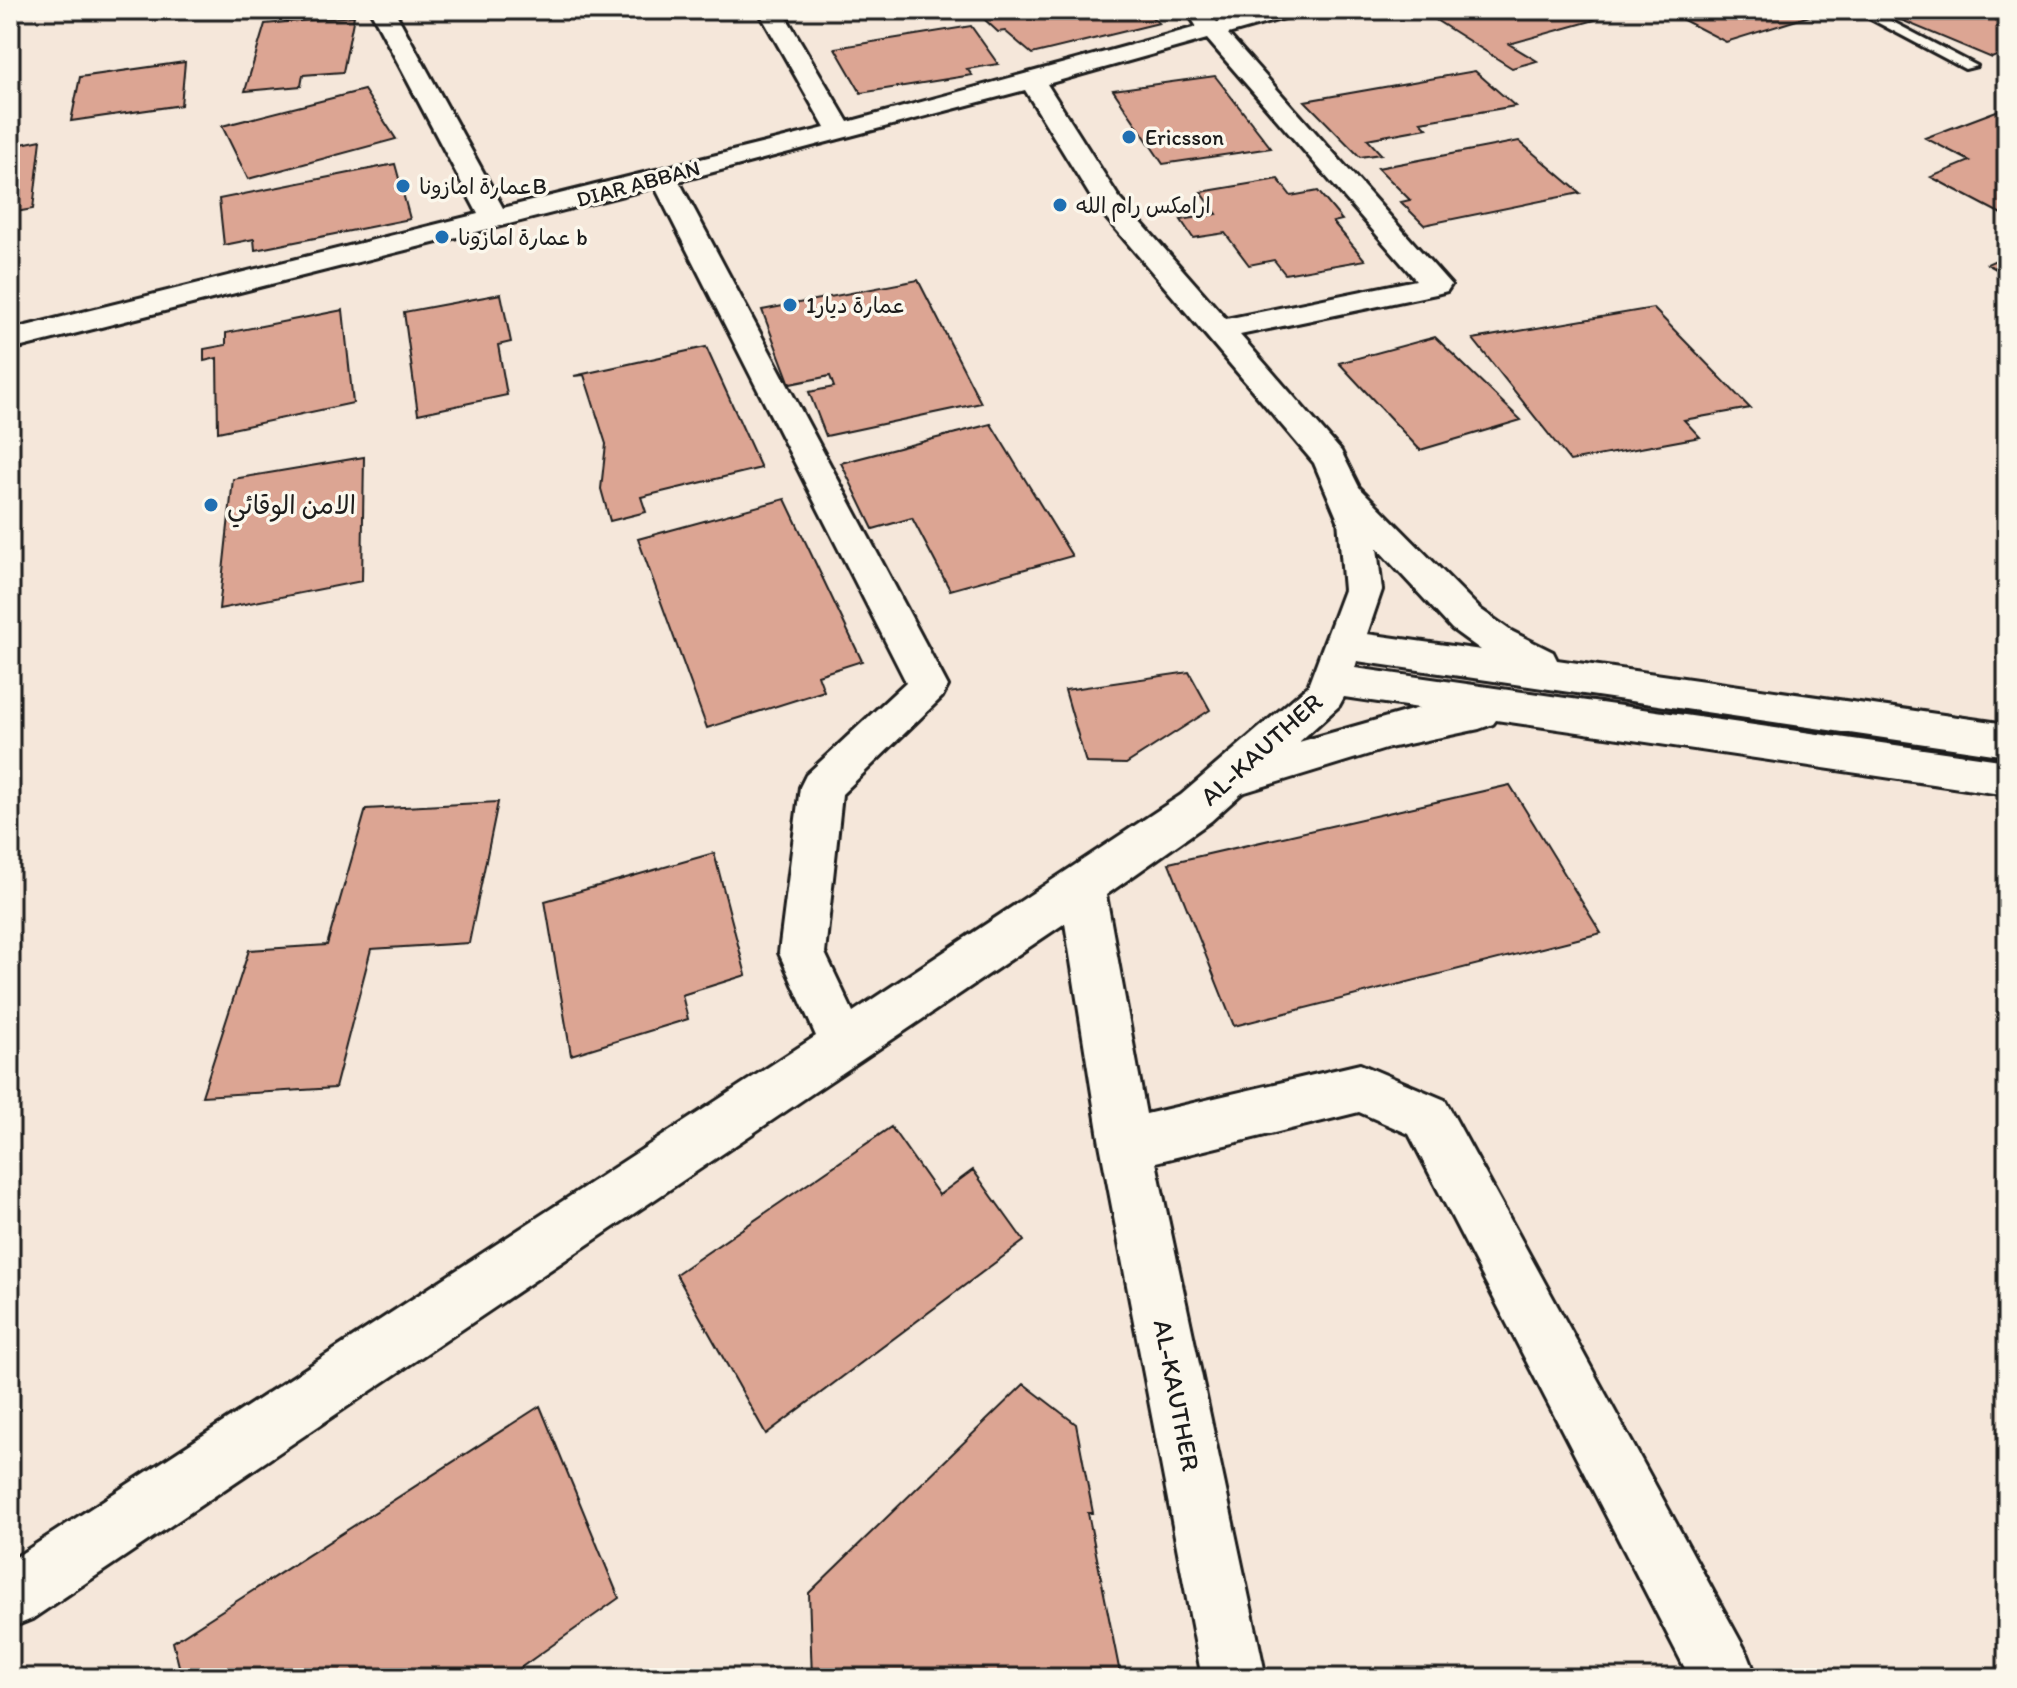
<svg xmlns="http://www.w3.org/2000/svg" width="2017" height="1688" font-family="Itim,'Playpen Sans Arabic',sans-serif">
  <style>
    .building { fill: #dca593; stroke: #1c1c1c; stroke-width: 2 }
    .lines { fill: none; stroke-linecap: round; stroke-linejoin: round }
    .service-casing { stroke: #1c1c1c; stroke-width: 6 }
    .minor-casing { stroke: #1c1c1c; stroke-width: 6 }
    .service { fill: #fbf7ec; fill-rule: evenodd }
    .minor { fill: #fbf7ec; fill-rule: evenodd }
    .poi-dot { fill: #1f6fb2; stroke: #fbf7ec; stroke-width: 3 }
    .labels { text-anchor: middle; stroke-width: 7; stroke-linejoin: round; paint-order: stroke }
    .far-poi-label { font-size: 22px; fill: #1c1c1c; stroke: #fbf7ec; text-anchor: start }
    .far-street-label { font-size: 22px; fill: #1c1c1c; stroke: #fbf7ec }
    .poi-label { font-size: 26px; fill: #1c1c1c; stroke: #fbf7ec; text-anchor: start }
    .street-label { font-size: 26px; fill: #1c1c1c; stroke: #fbf7ec }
  </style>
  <rect width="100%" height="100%" fill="#f5e7da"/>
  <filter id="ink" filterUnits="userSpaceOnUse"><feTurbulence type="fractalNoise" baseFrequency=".0125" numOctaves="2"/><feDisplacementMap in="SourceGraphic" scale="16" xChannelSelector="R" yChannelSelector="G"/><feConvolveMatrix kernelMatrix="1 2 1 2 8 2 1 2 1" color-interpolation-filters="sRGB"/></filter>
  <g filter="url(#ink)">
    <path class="building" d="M1016,10h127l16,13 -127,31 -27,-23 -7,1 -15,-14z
      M1420,10h156l19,10 -86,24 28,17 -25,7z
      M1664,10h159l3,1 -100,31z
      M1886,10h121v41l-15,7 -110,-46z
      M354,16l-11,56 -40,3 -2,11 -56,5 20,-67z
      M971,26l27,38 -31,5 5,6 -111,18 -26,-45z
      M185,62l-4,43 -110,16 9,-44z
      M1475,71l40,35 -94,16 6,6 -60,11 14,15 -21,3 -55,-56z
      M1215,76l56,72 -108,16 -50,-74z
      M364,90l32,49 -148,40 -26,-53z
      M2007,107v110l-76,-40 39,-16 -45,-23z
      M41,140l-8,69 -23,4v-57l11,-2v-10z
      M1519,141l61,52 -156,32 -23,-23 9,-2 -32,-32z
      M395,164l15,55 -155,31 -1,-11 -30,6 -5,-46z
      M1278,179l13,17 27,-5 24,29 -9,2 32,38 -80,14 -11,-14 -25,5 -24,-32 -32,5 -12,-18 36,-6 -16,-22z
      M2007,255v20l-20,-11z
      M918,280l63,123 -155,33 -17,-44 25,-5 -4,-11 -40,8 -28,-74z
      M501,294l10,48 -13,3 9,50 -89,19 -14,-102z
      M1653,308l97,100 -66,12 16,17 -130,24 -97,-122z
      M343,310l10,93 -135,29 -1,-74 -13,3v-12l22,-4v-12z
      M1435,337l86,83 -101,30 -81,-87z
      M706,347l55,121 -120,29 5,15 -36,9 -9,-32 5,-45 -22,-69 -10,1z
      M991,424l81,132 -122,34 -38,-72 -39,11 -32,-66z
      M364,457l-2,124 -143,28 14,-130z
      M785,499l77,162 -44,14 6,16 -117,37 -69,-189z
      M1189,672l21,38 -84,54 -40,-1 -21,-73z
      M1510,785l91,148 -367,93 -65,-163z
      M498,802l-29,141 -98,6 -36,139 -133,8 47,-146 78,-5 39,-136z
      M714,853l32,122 -64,20 6,24 -117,36 -26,-154z
      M891,1127l48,68 34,-25 51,71 -258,193 -90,-160z
      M1024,1384l52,40 17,89h-5l33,165h-309l-3,-85z
      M540,1406l79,192 -113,80h-324l-9,-36z"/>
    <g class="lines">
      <defs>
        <path id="service" d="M1854,10h16l107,56 -12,3z"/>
        <path id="minor" d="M370,10h24l109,198 322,-80 -67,-118h24l66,112 349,-95 -11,-17h21l10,12 43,-12h39l-4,5 -67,19 223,251 -4,6 -11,3 -196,41 101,116 18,36 121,122 31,22 42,21 4,8 450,64v32l-650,-95 -2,7 652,93v34l-511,-75 -3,4 -14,5 -90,19 -147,45 -31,28 -105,74 40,219 214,-50 85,36 303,555 9,23h-67l-281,-544 -50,-22 -203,50 110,516h-64l-102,-534 -35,-221 -1033,696 -22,9v-67l806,-525 -37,-83 21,-166 6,-12 100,-93 -251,-495 -645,163v-20l468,-116zM1207,39l209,241 -190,39 -108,-123 -71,-112zM1025,90l72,117 217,256 24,57 6,70 -36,96 -127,109 -328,217 -28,-59 17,-159 100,-97 6,-11 -269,-505zM1377,548l75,81 29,21 -114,-16 15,-44zM1344,697l75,11 -120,34 40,-36z"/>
      </defs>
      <use href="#service" class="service-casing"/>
      <use href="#minor" class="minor-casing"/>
      <use href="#service" class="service"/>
      <use href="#minor" class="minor"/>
    </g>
  </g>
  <g class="poi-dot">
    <circle cx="1129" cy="137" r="8"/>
    <circle cx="403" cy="186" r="8"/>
    <circle cx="1060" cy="205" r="8"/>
    <circle cx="442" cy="237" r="8"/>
    <circle cx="790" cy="305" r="8"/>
    <circle cx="211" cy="505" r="8"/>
  </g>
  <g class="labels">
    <g class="far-poi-label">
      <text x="1145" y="145">Ericsson</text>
      <text x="419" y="194">عمارة امازوناB</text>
      <text x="1076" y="213">ارامكس رام الله</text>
      <text x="458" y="245">عمارة امازونا b</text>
      <text x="806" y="313">عمارة ديار1</text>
    </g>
    <g class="far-street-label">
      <text transform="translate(638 183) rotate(-15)" y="8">DIAR ABBAN</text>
    </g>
    <g class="poi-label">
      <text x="227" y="514">الامن الوقائي</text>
    </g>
    <g class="street-label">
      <text transform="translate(1261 749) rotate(-42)" y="9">AL-KAUTHER</text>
      <text transform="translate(1177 1395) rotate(79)" y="9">AL-KAUTHER</text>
    </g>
  </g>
  <rect width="2017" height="1688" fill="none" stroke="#fbf7ec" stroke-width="40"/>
  <rect x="20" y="20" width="1977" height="1648" fill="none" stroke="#1c1c1c" stroke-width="3" filter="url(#ink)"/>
</svg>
